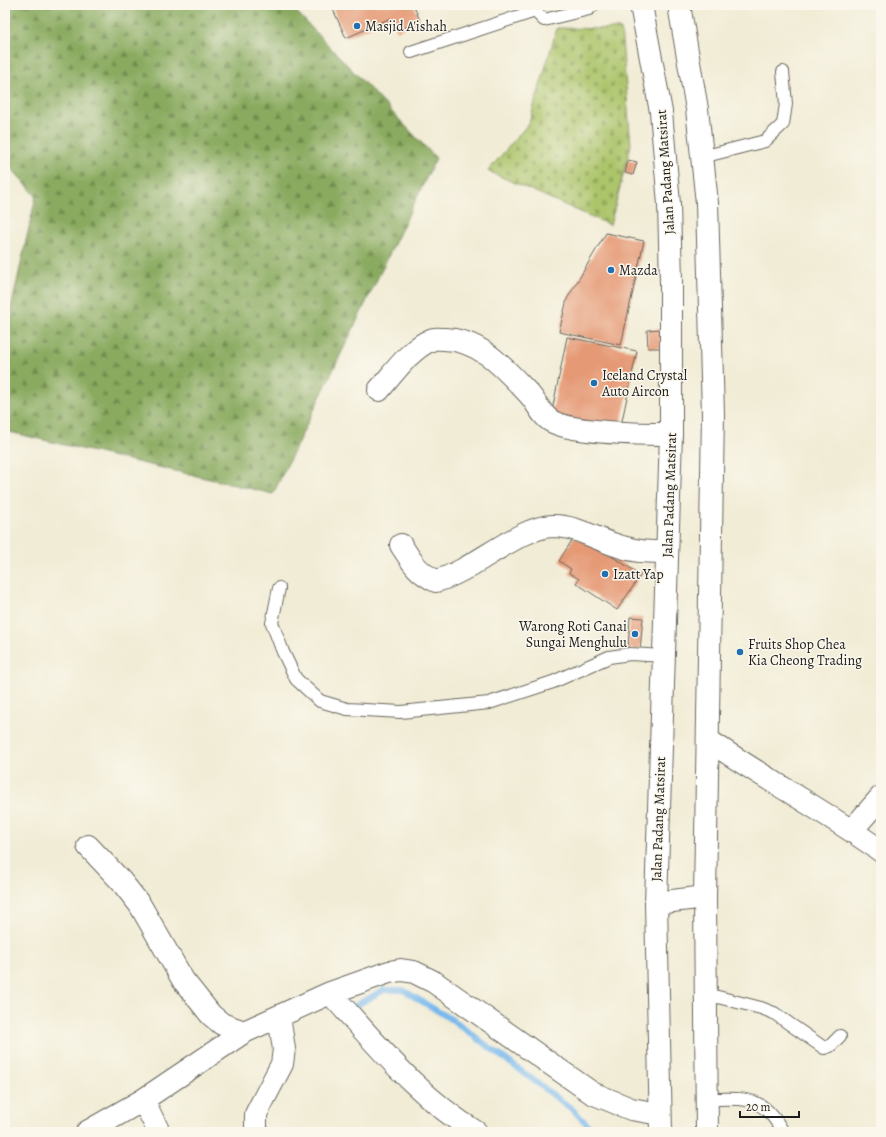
<svg xmlns="http://www.w3.org/2000/svg" width="886" height="1137" font-family="Alegreya,serif">
  <style>
    .forest { fill: url(#forest-firs); stroke: #52633d }
    .cemetery { fill: url(#cemetery-stones); stroke: #647043 }
    .lines { fill: none; stroke-linecap: round; stroke-linejoin: round }
    .stream { stroke: #79b9ed; stroke-width: 6 }
    .building { fill: #e59975 }
    .service-casing { stroke: #67655d; stroke-width: 14 }
    .minor-casing { stroke: #67655d; stroke-width: 24 }
    .primary-casing { stroke: #67655d; stroke-width: 24 }
    .service { stroke: #fff; stroke-width: 12 }
    .minor { stroke: #fff; stroke-width: 22 }
    .primary { stroke: #fff; stroke-width: 22 }
    .poi-dot { fill: #1f6fb2; stroke: #fbf7ec; stroke-width: 1.5 }
    .labels { text-anchor: middle; stroke-width: 3; stroke-linejoin: round; paint-order: stroke }
    .poi-label { font-size: 14px; fill: #1c1c1c; stroke: #fbf7ec; text-anchor: start }
    .street-label { font-size: 14px; fill: #1c1c1c; stroke: #fbf7ec }
  </style>
  <defs>
    <pattern id="forest-firs" width="22" height="20" patternUnits="userSpaceOnUse"><rect width="22" height="20" fill="#89aa5e"/><path d="M5 1l3.5 6h-7zM16 11l3.5 6h-7z" fill="#6f8a4d"/></pattern>
    <pattern id="cemetery-stones" width="16" height="16" patternUnits="userSpaceOnUse"><rect width="16" height="16" fill="#acc46a"/><path d="M2 7V4a2 2 0 0 1 4 0v3zM10 15v-3a2 2 0 0 1 4 0v3z" fill="#93a85b"/></pattern>
  </defs>
  <rect width="100%" height="100%" fill="#fbf7ec"/>
  <filter id="ink" filterUnits="userSpaceOnUse"><feTurbulence type="fractalNoise" baseFrequency=".025" numOctaves="2"/><feDisplacementMap in="SourceGraphic" scale="8" xChannelSelector="R" yChannelSelector="G"/><feConvolveMatrix kernelMatrix="1 2 1 2 8 2 1 2 1" color-interpolation-filters="sRGB"/></filter>
  <filter id="wash" filterUnits="userSpaceOnUse"><feTurbulence type="fractalNoise" baseFrequency=".012" numOctaves="4" result="noise"/><feDisplacementMap in="SourceGraphic" scale="16" xChannelSelector="R" yChannelSelector="G"/><feGaussianBlur stdDeviation="0.9" result="paint"/><feColorMatrix in="noise" values="0 0 0 0 0 0 0 0 0 0 0 0 0 0 0 0 0 1.4 0 .05"/><feComposite in="paint" operator="in"/></filter>
  <g filter="url(#wash)">
    <rect width="100%" height="100%" fill="#f1ecd5"/>
    <path class="forest" d="M5,5h285l146,153 -163,336 -268,-63v-96l31,-139 -31,-35z"/>
    <path class="cemetery" d="M557,28l64,1 10,116 -21,80 -122,-54 41,-48z"/>
    <g class="lines">
      <path class="stream" d="M355,1006l29,-16h19l51,31 118,88 23,23"/>
    </g>
    <g id="blocks">
      <path class="building" d="M331,5h86l-3,1 6,15 -23,10 -6,-13 -45,20z
        M628,160l9,2 -4,13 -8,-2z
        M606,233l38,8 -23,104 -62,-13 8,-33z
        M660,329l1,19h-13l-1,-18z
        M567,337l70,14 -17,79 -69,-14z
        M574,537l15,5 52,33 -24,35 -41,-27 3,-4 -10,-6 2,-4 -12,-8z
        M630,617l13,1 -3,32 -12,-1z"/>
    </g>
  </g>
  <g filter="url(#ink)">
    <use href="#blocks" fill-opacity="0" stroke="#67655d" stroke-width="1"/>
    <g class="lines">
      <defs>
        <path id="service" d="M534,5l1,6 9,9 45,-11 4,-4
          M411,52l124,-41
          M702,157l63,-16 18,-17 3,-20 -3,-32
          M279,588l-7,35 11,29 13,27 24,22 27,8 54,3 88,-9 64,-21 56,-25 21,-3 34,2
          M706,994l55,14 13,5 50,35 6,-2 10,-10
          M707,1099c38,0 55,-5 76,33"/>
        <path id="minor" d="M379,390c14,-16 32,-42 52,-50 3,-2 9,-1 12,-1 37,0 61,29 85,54 9,9 13,23 25,29 22,11 92,12 118,12
          M401,545c11,17 16,27 35,36 37,-10 82,-54 117,-55 25,0 46,15 69,21 15,5 30,5 45,5
          M708,740c57,39 117,71 173,111
          M852,830l29,-33
          M88,846l33,35 19,24 43,75 28,35 11,9 22,8
          M330,993c45,49 88,104 146,139
          M143,1100l16,32
          M87,1132l56,-32 101,-68 86,-39 59,-21 12,-2 13,2 20,10 158,111 39,16 29,5
          M256,1132v-18l26,-50 2,-15 -5,-32"/>
        <path id="primary" d="M641,5l20,107 8,92 2,77v153l-15,469 5,229
          M679,5l18,104 10,94 6,211 -8,483 2,235
          M656,903l49,-6"/>
      </defs>
      <use href="#service" class="service-casing"/>
      <use href="#minor" class="minor-casing"/>
      <use href="#primary" class="primary-casing"/>
      <use href="#service" class="service"/>
      <use href="#minor" class="minor"/>
      <use href="#primary" class="primary"/>
    </g>
  </g>
  <g class="poi-dot">
    <circle cx="357" cy="26" r="4"/>
    <circle cx="611" cy="270" r="4"/>
    <circle cx="594" cy="383" r="4"/>
    <circle cx="605" cy="574" r="4"/>
    <circle cx="635" cy="634" r="4"/>
    <circle cx="740" cy="652" r="4"/>
  </g>
  <g class="labels">
    <g class="poi-label">
      <text x="365" y="31">Masjid A'ishah</text>
      <text x="619" y="275">Mazda</text>
      <text x="602" y="380">Iceland Crystal<tspan x="602" dy="16">Auto Aircon</tspan></text>
      <text x="613" y="579">Izatt Yap</text>
      <text x="627" y="631" text-anchor="end">Warong Roti Canai<tspan x="627" dy="16">Sungai Menghulu</tspan></text>
      <text x="748" y="649">Fruits Shop Chea<tspan x="748" dy="16">Kia Cheong Trading</tspan></text>
    </g>
    <g class="street-label">
      <text transform="translate(665 172) rotate(-94)" y="5">Jalan Padang Matsirat</text>
      <text transform="translate(669 495) rotate(-88)" y="5">Jalan Padang Matsirat</text>
      <text transform="translate(658 819) rotate(-88)" y="5">Jalan Padang Matsirat</text>
    </g>
  </g>
  <rect width="886" height="1137" fill="none" stroke="#fbf7ec" stroke-width="20"/>
  <path d="M740 1111v6h59v-6" fill="none" stroke="#1c1c1c" stroke-width="2"/>
  <text x="746" y="1111" font-size="12" fill="#1c1c1c" stroke="#fbf7ec" stroke-width="3" paint-order="stroke">20 m</text>
</svg>
